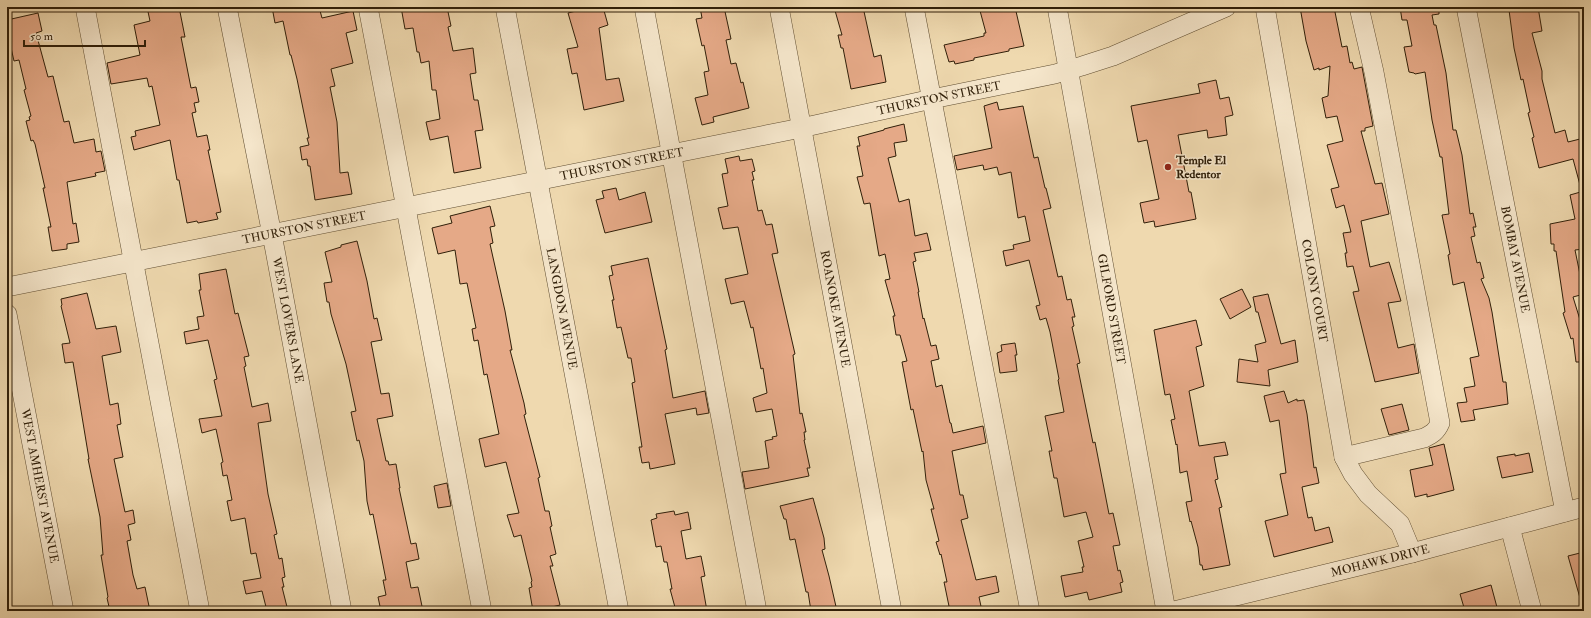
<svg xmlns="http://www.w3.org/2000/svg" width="1591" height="618" font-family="'IM FELL Double Pica',serif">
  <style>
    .building { fill: #e5a987; stroke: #301f09 }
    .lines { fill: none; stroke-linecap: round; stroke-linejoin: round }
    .minor-casing { stroke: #604e32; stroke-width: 20 }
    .minor { stroke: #f5e6cb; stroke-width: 19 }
    .poi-dot { fill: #8f2418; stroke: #f5e6cb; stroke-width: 1.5 }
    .labels { text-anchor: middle; stroke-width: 3; stroke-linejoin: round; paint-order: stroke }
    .street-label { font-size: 12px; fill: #301f09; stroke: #f5e6cb }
    .poi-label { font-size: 12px; font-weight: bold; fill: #301f09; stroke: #f5e6cb; text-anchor: start }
  </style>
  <rect width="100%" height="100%" fill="#efd9af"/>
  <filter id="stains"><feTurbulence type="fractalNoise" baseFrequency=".005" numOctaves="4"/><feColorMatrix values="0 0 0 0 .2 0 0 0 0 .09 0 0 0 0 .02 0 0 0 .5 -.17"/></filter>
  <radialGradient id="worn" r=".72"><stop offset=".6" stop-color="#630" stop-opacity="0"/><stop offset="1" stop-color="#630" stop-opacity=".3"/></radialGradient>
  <path class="building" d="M147,7h32l6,30h-4l10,51 5,-1 3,15 -5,1 2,9 -4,1 5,24 10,-2 3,15h-2l13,62 -5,1 2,6 -20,4 -1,-2 -10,2 -8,-43h-2l-7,-40 -36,10 -3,-13 5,-1 -1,-5 25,-6 -8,-39 -3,1 -2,-9 -36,6 -4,-21 33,-8 -6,-30 16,-4z
    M272,7h47l3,11 31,-7 4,19 -11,3 7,30 -22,6 4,17 -5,1 7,35 3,51 8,-1 4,22 -37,6 -5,-34h-2l-1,-7 -5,1 -2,-13 9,-2 -2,-7h2l-12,-59 -6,-24h-1l-7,-34 -8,2z
    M401,7h46l4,19 -3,1 5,24 20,-3 3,25 -6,1 4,26h4l5,30 -8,1 6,37 -27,5 -6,-37 -18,4 -4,-18 14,-3 -4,-29h-4l-3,-29 -8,2 -2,-11h-2l-4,-24 -8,1z
    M592,7h11l5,18 -9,3 7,52 13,-2 5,23 -40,9 -7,-37 -5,1 -5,-25 11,-2 -10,-34z
    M700,7h24l7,32 -5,1 5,24 5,-1 5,20 2,-1 6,26 -36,9 1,5 -12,3 -7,-27 13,-3 -4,-23 5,-1 -5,-26 -2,1 -6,-27 6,-1z
    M834,7h29l11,50 7,-2 5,27 -35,7 -8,-41h-2l-3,-13h4z
    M979,7h36l9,39 -15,3v2l-35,7v2l-19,4 -1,-3 -5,1 -5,-17 40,-9v-3h2z
    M1300,7h34l8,40 5,-1 3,17 2,-1 2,7 8,-2 11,59 -8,2v3h-4l14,53 7,-1 7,31 -28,7 9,46 19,-5 12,39 -13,2 10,45 16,-4 5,29 -44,9 -22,-90 6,-1 -6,-25 -6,1 -2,-14h2l-4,-20 8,-1 -7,-27 -8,3 -5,-19 8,-2 -12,-42 16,-4 -6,-25 -11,2 -4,-20 6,-2 2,-30 -11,4v-2l-5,2 -8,-29z
    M1400,7h39v7l-7,1 2,10h2l10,48 7,57h3l6,25 8,59 3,-1 3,14h-3l2,9 -4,1 6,26 3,-1 4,16 -3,1 8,19 3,14 11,70h3l2,22 -35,6 2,10 -14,2 -4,-19 10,-1 -3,-14 11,-2 -5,-28 9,-2 -15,-74 -11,3 -5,-30 2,-1 -8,-39 7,-1 -7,-57h-2l-8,-37 -7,-48 -10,2 -1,-1 -5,-1 -5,-25 8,-1 -5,-26h-5z
    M1522,7h16l4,24 -10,2 10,38v8l13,54 10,-3 3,12 16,-4v47h-4l-7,-26 -34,9 -7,-30 2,-1 -6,-24 2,-1 -7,-33 -2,1 -7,-32 -5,-38z
    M38,13l4,18 -6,2 12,44 5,-1 11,46 5,-1 5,22 20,-4 2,13 5,-1 4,20 -10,2 1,3 -29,6 6,42 3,-1 3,19 -12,2v5l-15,2 -4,-24h3l-8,-39h2l-10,-44 -2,-4 -2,1 -5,-20 4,-1 -1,-3 2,-1 -7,-26 2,-1 -7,-29 -5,1 -7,-31v-10z
    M1216,80l4,19 9,-2 4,18 -8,2 2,18 -19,3 -1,-8 -29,5 11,57h2l5,27 -41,8 -1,-6 -10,2 -4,-20 19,-4 -12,-59 -9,2 -7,-36 69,-13 -2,-9z
    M997,102l2,8 24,-4 11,52 4,-1 7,31h1l5,20 -8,2 15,67 4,-1 5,24 4,-1 4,18h-3l2,9 -2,1 8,36 -3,1 16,79 2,-1 14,72 4,-1 7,32 -7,1 5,25 2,-1 3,12 -3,1 2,9 -33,8 -2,-8 -22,5 -4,-21 22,-4 -1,-5h2l-6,-26 15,-4 -7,-25 -22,5 -7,-39h-3l-5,-27h3l-7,-35 19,-4 -6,-32 1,-1 -9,-47 -4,-14 -6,2 -4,-14 4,-1 -11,-45 -23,6 -3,-15 11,-2 -1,-4 17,-4 -5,-25 -7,2 -7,-46 -12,3 -2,-8 -13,3 -1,-5 -26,5 -3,-14 38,-8 -8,-42z
    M904,124l3,17 -13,2 2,13 -8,2 11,44 10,-3 6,37 12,-3 4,17 -17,3 2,8 -3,1 6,30h-1l5,27 1,-1 7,28 5,-1 3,14 -8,2 5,26 6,-2 8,38h1l2,10 30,-7 3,17 -34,8 8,44h3l5,23 -7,2 15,60 20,-4 3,16 -20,5 3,14h-32l-6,-29h3l-6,-28 -1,1 -4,-13 3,-1 -8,-32h3l-8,-29 -3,-29 -1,1 -9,-43 -2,1 -9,-48 5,-1 -7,-26h-4l-3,-19h2l-10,-36 5,-1 -5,-25 -6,2 -9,-53 -6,1 -7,-27 6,-1 -6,-30h3l-2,-9 26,-7v-1z
    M739,156l1,5 12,-2 3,12 -3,1 2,8h-2l6,31 4,-1 4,15 6,-1 6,29 -6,1 23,100 -2,1 7,59 2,-1 4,19h-2l1,8h-1l6,28h-3l2,8 -64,13 -3,-17 27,-4 -4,-27 8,-2 -1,-2 5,-1 -5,-27 -16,3 -3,-14 14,-5 -4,-25 -2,1 -8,-42 -2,1 -7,-27 -13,3 -6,-25 23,-5 -10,-47 -15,2 -5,-21 10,-2 -6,-32 6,-1 -3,-14z
    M616,188l3,12 26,-8 7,30 -47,11 -9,-33 8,-2 -2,-7z
    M1584,191v58l-9,1 9,44 -11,3 8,26 3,-1v40h-8l-3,-24 -2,1 -8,-26 2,-1 -9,-61h-2v-7h-3l-1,-20 25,-5 -5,-24z
    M490,206l5,20 -5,1 3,16 -3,1 15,67 7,39h-2l14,53 2,11 -2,1 16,62 -2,1 7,33h4l3,15 -2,1 6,27 -6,2 3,10h-3l10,39 -24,6h-3l-4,-23 3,-1 -1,-5 1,-1 -11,-46 -7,2 -7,-22 12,-2 -13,-51 -21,5 -6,-28 20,-5 -12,-60 -3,1 -6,-35 -4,1 -2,-12 4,-1 -9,-45 -7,1 -5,-34 -17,4 -6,-26 20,-5 -2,-7z
    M357,241l10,40 7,38 3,-1 5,22 -11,2 10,52 8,-1 4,23 -16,3 9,42h2l1,4 7,-1 4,24h-1l12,56 5,-1 3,16 -13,3 5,26 7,-1 5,24h-42l-3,-14 8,-2 -3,-15h3l-13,-66 -3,1 -3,-14 -3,-40 -5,-21 -2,1 -6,-29 5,-1 -10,-47 -15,-50 -2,-12h-2l-3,-19 8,-1 -7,-30 16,-5v-2z
    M648,258l19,91 -2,1 8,48 32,-7 4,22 -12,2 -1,-7 -31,6 10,50 -25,5 -1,-7 -7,1 -3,-16h3l-10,-64 3,-1 -4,-24h-3l-7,-31 -4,1 -5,-28h2l-5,-24 4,-1 -2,-9z
    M226,269l9,45 3,-1 11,43 -5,1 2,9 -2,1 8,40 16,-4 3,18 -13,2 10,71 9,40 -3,1 5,24 3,-1 3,19 -3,1 2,9h-2l6,24h-21l-5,-20 -16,3 -3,-13 18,-3 -5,-25 -5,1 -6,-36 -14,3 -4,-20 5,-1 -5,-25 -4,1 -2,-13 2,-1 -7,-33 -14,4 -3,-14 23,-3 -8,-36 3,-1 -9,-39 -22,4 -2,-12 15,-3 -2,-12 7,-1 -5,-26h2l-2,-16z
    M1242,289l9,18 -21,12 -10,-20z
    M87,293l9,36 20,-3 5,26 -19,4 8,49 8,-2 3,21 -4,1 6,32 -9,2 11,53 8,-2 2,13 -7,2 3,15 -4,1 6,34 4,14 8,-2 5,24h-40l-3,-13 1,-1 -7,-42h2l-3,-38 -12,-58h1l-16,-97 -8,1 -3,-19 8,-1 -9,-37 1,-1 -1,-6z
    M1268,294l13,50 14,-4 3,22 -30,8 2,16 -33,-4 2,-23 19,3 -3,-17 11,-3 -8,-30h-2l-3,-15z
    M1196,320l6,25 -6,2 8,39 -15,5 10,55 26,-4 3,13 -14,2 4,22 -3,1 7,27 -3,1 11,57 -27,5 -1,-5h-2l-2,-18 -7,-26 -1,1 -4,-20 6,-1 -5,-30 -7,2 -3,-29 -1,1 -5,-25 4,-1 -5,-25 -5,1 -11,-65z
    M1015,343l2,12h-2l2,16 -17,2 -3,-20 5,-2 -1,-6z
    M1284,391l4,12 9,-4v2l7,-1 3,14 7,54 2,-1 3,16 -17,4 6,31 4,-1 3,14 14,-4 4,15 -59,15 -9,-36 23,-6 -8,-41 6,-1 -7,-53 -9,2 -6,-26z
    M1402,404l7,26 -20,5 -8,-26z
    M1444,444l10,46 -27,7v-3l-12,3 -5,-27 23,-5 -4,-17z
    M1529,453l4,19 -31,6 -5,-21 18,-3v2z
    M447,483l4,23 -13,2 -4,-22z
    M813,498l11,40 1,11 -3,1 7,26 8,35h-26l-3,-19h-2l-11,-53 -5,1 -4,-21h-2l-4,-13z
    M674,511l1,4 13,-3 3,17 -10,2 5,28 15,-3 4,20 -4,1 6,34h-31l-6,-22h2l-5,-27h-3l-3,-16 -5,1 -5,-27 6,-2 -1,-4z
    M1584,552v46h-4l-12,-42z
    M1491,585l7,26h-33l-5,-17z"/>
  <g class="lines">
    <defs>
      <g id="minor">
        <path d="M85,7l115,604"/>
        <path id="s1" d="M227,7l48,243 67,361"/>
        <path d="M368,7l114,604"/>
        <path id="s2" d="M505,7l114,604"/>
        <path d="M644,7l113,604"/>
        <path id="s3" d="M779,7l113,604"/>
        <path d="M914,7l116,604"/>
        <path id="s4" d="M1057,7l109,604"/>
        <path id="s5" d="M1265,7l79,450 9,17 15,20 32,30 12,29"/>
        <path id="s6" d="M1466,7l99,505"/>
        <path id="s7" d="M7,287l794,-159 131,-29 123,-25 27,-8 31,-10 113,-49"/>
        <path id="s8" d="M7,314l57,297"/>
        <path d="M1344,457l80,-19c8,-4 12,-6 16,-15l-66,-351 -15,-65"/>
        <path d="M1510,527l22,84"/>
        <path id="s9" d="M1174,611l238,-58 172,-46"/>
      </g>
    </defs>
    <use href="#minor" class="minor-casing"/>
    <use href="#minor" class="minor"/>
  </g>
  <circle class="poi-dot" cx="1168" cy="167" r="4"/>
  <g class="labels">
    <g class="street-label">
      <text dy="4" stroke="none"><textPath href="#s7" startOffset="951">THURSTON STREET</textPath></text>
      <text dy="4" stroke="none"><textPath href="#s7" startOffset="627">THURSTON STREET</textPath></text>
      <text dy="4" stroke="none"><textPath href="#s7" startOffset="303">THURSTON STREET</textPath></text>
      <text dy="4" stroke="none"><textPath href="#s6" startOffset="257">BOMBAY AVENUE</textPath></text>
      <text dy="4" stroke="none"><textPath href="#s5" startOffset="288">COLONY COURT</textPath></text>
      <text dy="4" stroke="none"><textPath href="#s2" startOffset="307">LANGDON AVENUE</textPath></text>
      <text dy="4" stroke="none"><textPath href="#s3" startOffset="307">ROANOKE AVENUE</textPath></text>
      <text dy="4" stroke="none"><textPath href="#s4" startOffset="307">GILFORD STREET</textPath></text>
      <text dy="4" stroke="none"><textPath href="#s1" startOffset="319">WEST LOVERS LANE</textPath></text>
      <text dy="4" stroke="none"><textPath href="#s8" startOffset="175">WEST AMHERST AVENUE</textPath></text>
      <text dy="4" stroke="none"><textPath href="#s9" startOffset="212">MOHAWK DRIVE</textPath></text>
    </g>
    <g class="poi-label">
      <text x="1176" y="164">Temple El<tspan x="1176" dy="14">Redentor</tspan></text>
    </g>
  </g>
  <rect width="1591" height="618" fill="none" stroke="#efd9af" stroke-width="24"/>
  <rect x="8" y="8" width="1575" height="602" fill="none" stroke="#301f09" stroke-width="2"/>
  <rect x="12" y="12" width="1567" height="594" fill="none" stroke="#301f09"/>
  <path d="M24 40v6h121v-6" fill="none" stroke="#301f09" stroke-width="2"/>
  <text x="30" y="40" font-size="12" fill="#301f09" stroke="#f5e6cb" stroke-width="3" paint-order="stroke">50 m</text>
  <rect width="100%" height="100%" filter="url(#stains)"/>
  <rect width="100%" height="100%" fill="url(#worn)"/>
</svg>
